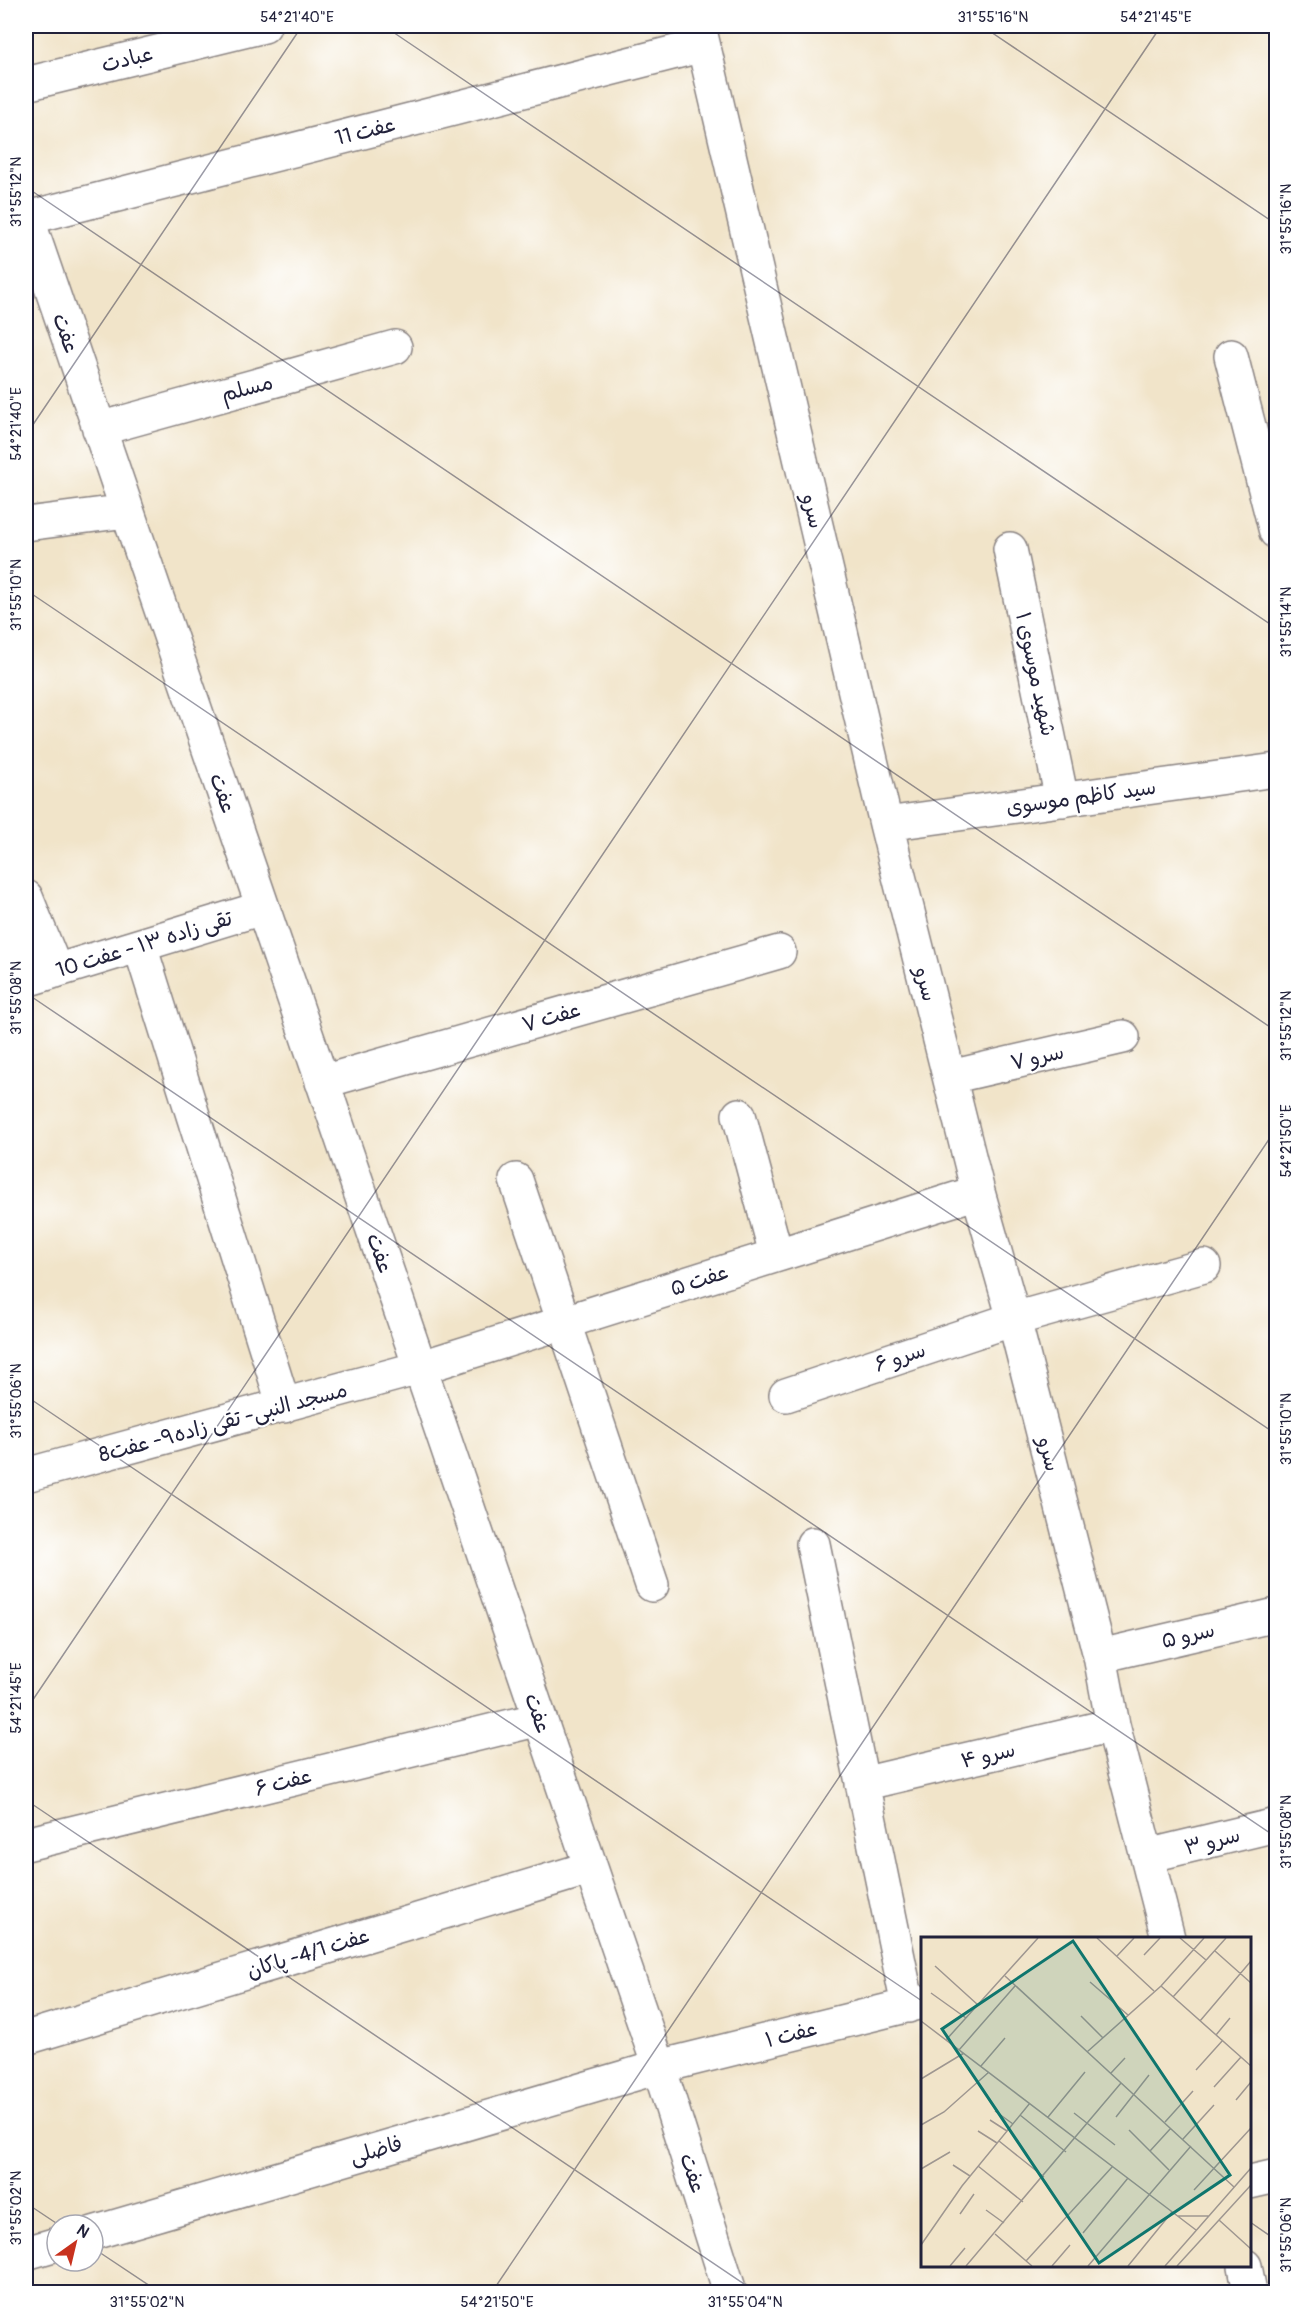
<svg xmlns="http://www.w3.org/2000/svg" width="1302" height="2318" font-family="Pangolin,'Playpen Sans Arabic',sans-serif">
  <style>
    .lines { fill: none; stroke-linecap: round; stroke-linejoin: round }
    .minor-casing { stroke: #8a8382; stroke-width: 36 }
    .minor { stroke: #fff; stroke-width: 33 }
    .ticks { fill: none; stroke: #22223b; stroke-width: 1.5; stroke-opacity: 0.45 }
    .labels { text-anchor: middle; stroke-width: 4.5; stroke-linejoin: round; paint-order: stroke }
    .street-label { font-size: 21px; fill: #22223b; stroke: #fff }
    .inset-road { fill: none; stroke: #9e9690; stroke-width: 1.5 }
    .view { fill: #0f766e; fill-opacity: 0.15; stroke: #0f766e; stroke-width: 3 }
    .inset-edge { fill: none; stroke: #22223b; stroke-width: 3 }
    .neatline { fill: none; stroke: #22223b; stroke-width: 2 }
    .ticks-label { font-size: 15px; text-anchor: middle; fill: #22223b }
  </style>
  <rect width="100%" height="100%" fill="#fff"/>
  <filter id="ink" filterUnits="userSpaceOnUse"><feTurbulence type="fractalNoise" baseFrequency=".0167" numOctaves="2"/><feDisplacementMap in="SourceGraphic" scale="12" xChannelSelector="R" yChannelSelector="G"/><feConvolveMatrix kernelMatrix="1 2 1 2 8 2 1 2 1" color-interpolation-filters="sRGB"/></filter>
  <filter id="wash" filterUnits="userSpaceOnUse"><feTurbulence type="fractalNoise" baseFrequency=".008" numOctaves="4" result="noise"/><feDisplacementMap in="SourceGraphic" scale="24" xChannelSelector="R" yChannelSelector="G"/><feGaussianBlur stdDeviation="1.35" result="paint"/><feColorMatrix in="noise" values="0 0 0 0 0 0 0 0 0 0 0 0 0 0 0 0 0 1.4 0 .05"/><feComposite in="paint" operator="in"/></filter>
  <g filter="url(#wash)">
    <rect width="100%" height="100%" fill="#f1e4c9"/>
  </g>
  <g filter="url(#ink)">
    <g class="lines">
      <defs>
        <path id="minor" d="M699,26l187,798 92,368 36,127 86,337 13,69 55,213
          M26,84l238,-58
          M26,214l633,1853 71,225
          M27,218l676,-173
          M1231,356l45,176
          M99,429l296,-82
          M26,524l101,-13
          M1010,549l52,251
          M886,824l390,-54
          M26,897l30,74
          M140,946l144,460
          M26,980l236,-72
          M950,1077l173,-40
          M322,1082l457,-130
          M739,1115l37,139
          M516,1180l136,405
          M786,1395l228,-76 190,-53
          M26,1475l393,-107 559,-176
          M813,1544l95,462
          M1100,1656l176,-41
          M862,1784l251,-59
          M26,1844l514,-125
          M1147,1856l129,-31
          M26,2038l564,-170
          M1250,2182l26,-6
          M93,2233l566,-166 263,-65
          M26,2253l31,-9
          M1245,2266l5,26"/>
      </defs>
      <use href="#minor" class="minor-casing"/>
      <use href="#minor" class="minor"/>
    </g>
  </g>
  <path class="ticks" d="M384,26l892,602M982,26l294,198M26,187l1250,844M26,435l276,-409M26,590l1250,844M26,993l1250,844M26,1396l896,605M26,1710l1135,-1684M26,1800l730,492M26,2203l33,22M1250,2222l26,18M93,2248l66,44M492,2292l784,-1163"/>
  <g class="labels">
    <g class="street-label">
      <text transform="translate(127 59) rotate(-14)" y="7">عبادت</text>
      <text transform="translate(365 131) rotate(-14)" y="7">عفت 11</text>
      <text transform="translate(66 333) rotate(71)" y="7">عفت</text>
      <text transform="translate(247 388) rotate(-15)" y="7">مسلم</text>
      <text transform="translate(813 511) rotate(77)" y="7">سرو</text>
      <text transform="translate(1036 674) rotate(78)" y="7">شهید موسوی ۱</text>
      <text transform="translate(223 793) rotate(71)" y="7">عفت</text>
      <text transform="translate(1081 797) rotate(-8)" y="7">سید کاظم موسوی</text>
      <text transform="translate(144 944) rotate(-17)" y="7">تقی زاده ۱۳ - عفت 10</text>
      <text transform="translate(926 984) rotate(76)" y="7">سرو</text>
      <text transform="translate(551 1017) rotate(-16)" y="7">عفت ۷</text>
      <text transform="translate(1037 1057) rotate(-13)" y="7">سرو ۷</text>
      <text transform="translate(380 1253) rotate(71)" y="7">عفت</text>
      <text transform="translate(699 1280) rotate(-18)" y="7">عفت ۵</text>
      <text transform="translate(900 1357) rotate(-18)" y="7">سرو ۶</text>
      <text transform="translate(223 1422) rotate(-15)" y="7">مسجد النبی- تقی زاده۹- عفت8</text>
      <text transform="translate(1049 1454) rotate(76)" y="7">سرو</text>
      <text transform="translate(1188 1635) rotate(-13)" y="7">سرو ۵</text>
      <text transform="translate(538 1713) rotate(71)" y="7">عفت</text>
      <text transform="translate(988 1755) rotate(-13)" y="7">سرو ۴</text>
      <text transform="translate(283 1782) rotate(-14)" y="7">عفت ۶</text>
      <text transform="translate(1212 1841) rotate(-14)" y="7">سرو ۳</text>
      <text transform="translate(308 1953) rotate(-17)" y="7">عفت 4/1- پاکان</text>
      <text transform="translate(791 2034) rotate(-14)" y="7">عفت ۱</text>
      <text transform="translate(376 2150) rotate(-16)" y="7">فاضلی</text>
      <text transform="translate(693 2173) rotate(72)" y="7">عفت</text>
    </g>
  </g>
  <g transform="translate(921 1937)">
    <rect width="330" height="330" fill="#f1e4c9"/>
    <path class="inset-road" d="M176,1l57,53M259,1l26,22M294,14l36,32M223,18l16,-17M196,19l17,-18M14,29l43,39M84,39l229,211M169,45l38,33M240,49l90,80M10,56l35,25M252,60l53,-59M160,79l22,22M0,84l275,209M279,84l51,-60M295,98l14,-17M25,103l92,-102M38,113l56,-64M166,115l74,-66 43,-48M60,129l24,-28M275,133l27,-30M190,136l14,-15M0,142l43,-26M293,150l27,-30M315,163l15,-18M74,174l18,13M153,176l41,32M99,178l46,37M127,180l37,-45M195,180l33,-42M69,183l17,11M244,185l28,-31M0,188l23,-13 45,-40M208,193l40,40M57,194l19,12M262,202l31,-34M78,204l45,36M229,214l21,-23M32,228l17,11M57,229l45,36M0,232l29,-17M273,253l57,-62M65,273l18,13M39,277l14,-20M257,279h31M298,283l32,29M162,296l45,-55M74,297l37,32M0,308l41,-59 68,-83M105,324l87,-95M29,329l15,-18M45,329l155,-183M131,329l18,-21M167,329l103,-120M207,329l44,-54M244,329l86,-98M256,329l74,-81"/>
    <path class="view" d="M152,4l157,234 -131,88 -157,-234z"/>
    <rect width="330" height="330" class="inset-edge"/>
  </g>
  <rect width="1302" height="2318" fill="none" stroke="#fff" stroke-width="66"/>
  <g transform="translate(75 2243) rotate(34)"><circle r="28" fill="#ffffff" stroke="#a7a7b1" stroke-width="1.5"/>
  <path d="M0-4.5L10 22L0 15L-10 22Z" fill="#c8321e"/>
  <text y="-9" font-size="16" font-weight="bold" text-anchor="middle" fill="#22223b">N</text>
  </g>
  <rect x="33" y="33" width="1236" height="2252" class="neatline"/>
  <g class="ticks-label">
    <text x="297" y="22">54°21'40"E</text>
    <text x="993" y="22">31°55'16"N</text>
    <text x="1156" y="22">54°21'45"E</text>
    <text transform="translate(16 192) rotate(-90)" y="5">31°55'12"N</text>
    <text transform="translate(1286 219) rotate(-90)" y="5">31°55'16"N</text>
    <text transform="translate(16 424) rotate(-90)" y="5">54°21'40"E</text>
    <text transform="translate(16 595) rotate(-90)" y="5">31°55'10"N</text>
    <text transform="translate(1286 622) rotate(-90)" y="5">31°55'14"N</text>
    <text transform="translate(16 998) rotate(-90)" y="5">31°55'08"N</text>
    <text transform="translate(1286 1026) rotate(-90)" y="5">31°55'12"N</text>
    <text transform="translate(1286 1141) rotate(-90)" y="5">54°21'50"E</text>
    <text transform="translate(16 1401) rotate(-90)" y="5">31°55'06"N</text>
    <text transform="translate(1286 1429) rotate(-90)" y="5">31°55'10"N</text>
    <text transform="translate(16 1698) rotate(-90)" y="5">54°21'45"E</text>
    <text transform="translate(1286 1832) rotate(-90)" y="5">31°55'08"N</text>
    <text transform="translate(16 2208) rotate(-90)" y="5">31°55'02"N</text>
    <text transform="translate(1286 2235) rotate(-90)" y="5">31°55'06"N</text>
    <text x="147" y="2307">31°55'02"N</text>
    <text x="497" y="2307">54°21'50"E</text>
    <text x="745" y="2307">31°55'04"N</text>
  </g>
</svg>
